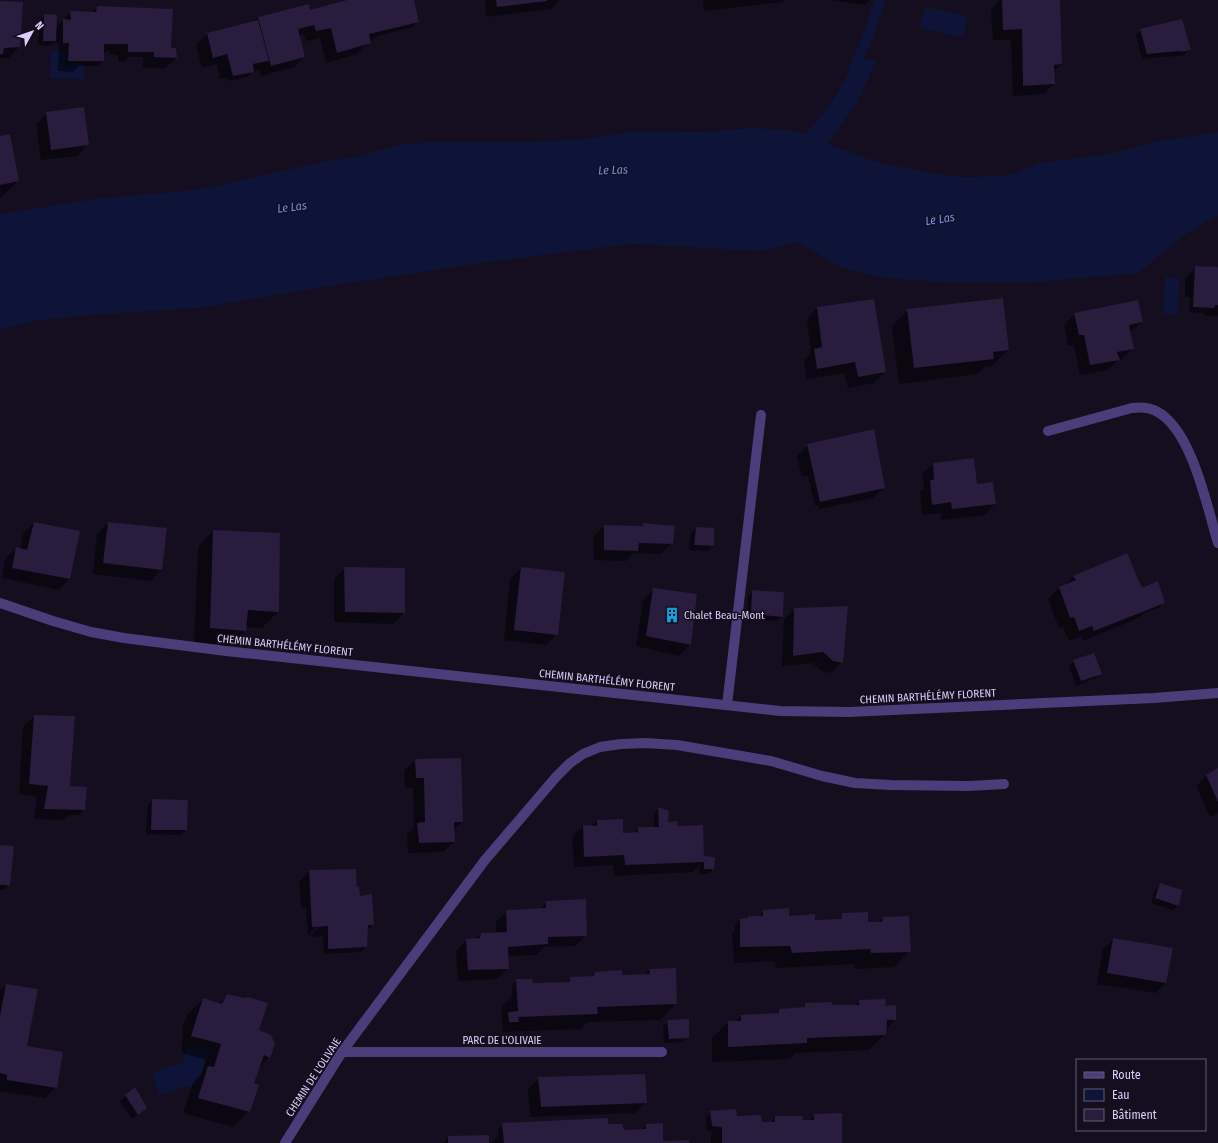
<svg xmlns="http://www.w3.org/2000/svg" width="1218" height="1143" font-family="'Fira Sans Condensed',sans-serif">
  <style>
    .water { fill: #0d1438 }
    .shadow { fill: #0007 }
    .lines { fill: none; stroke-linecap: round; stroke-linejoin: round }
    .stream { stroke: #0d1438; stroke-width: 10 }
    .building { fill: #291c3d }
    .service { stroke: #4b3d79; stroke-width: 10 }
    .minor { stroke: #4b3d79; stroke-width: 10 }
    .tertiary { stroke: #4b3d79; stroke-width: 10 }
    .labels { text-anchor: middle; stroke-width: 3; stroke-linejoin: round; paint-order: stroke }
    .poi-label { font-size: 11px; fill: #ddcffb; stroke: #140e1e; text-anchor: start }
    .street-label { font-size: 11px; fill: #ddcffb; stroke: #140e1e }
    .water-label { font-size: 12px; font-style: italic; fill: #6695f2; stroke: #140e1e }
  </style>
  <rect width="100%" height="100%" fill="#140e1e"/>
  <path class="water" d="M925,7l43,9 -5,21 -43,-9z
    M51,51h14v12l19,1v15l-34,-1z
    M856,58l20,3 -19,42 -30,41 53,19 55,11 29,3 41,-1 12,-3 22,-10 71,-9 49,-13 59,-9v84l-15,7 -20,13 -45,37 -111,10h-80l-68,-6 -36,-9 -46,-26 -37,9 -129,-7 -128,16 -161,24 -143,24 -94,6 -65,6 -40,10v-116l101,-16 96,-8 124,-28 35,-5 42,-12 34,-3h89l53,-2 19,-2 43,-7 63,1 54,-4 35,2 17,4c22,-22 38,-49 51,-76z
    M1165,277l14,1 -1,37 -15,-1z
    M188,1044l21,6 -10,33 -40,12 -7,-22 31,-11z"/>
  <path class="shadow" d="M353,0h60l5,21 -5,6 -36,9 -5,5 -4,1 -11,12 -31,9 -6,-25 -14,3 -3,-8 -4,3 5,21 -10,10 -33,9 -2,-7 -2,2 -5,1 -4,5 -20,4 -1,-3 -7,1 -3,-15 -15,4 -6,-23 11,-11 46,-11 5,-6 50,-4z
    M485,0h75l-9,9 -65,8z
    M703,0h82l-3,2 -78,9z
    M829,0h41l-5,5z
    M1000,0h59l2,64 -8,8 1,12 -10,10 -31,2 -2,-56h-18l-2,-31z
    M0,2l19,45 -10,11h-9z
    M97,7l73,42 6,9 -11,10h-22v-11h-14l-5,5h-6v-7l-9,-1v-4l-6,4v7l-5,5h-20l-5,6 -15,-1 1,-23h-1v-5h-5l-3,3 -12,-1 2,-25 5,-5 10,13 8,-8 3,1v-4l5,-5 21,1z
    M1141,30l49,19 -6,6 -9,2v-1l-33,3 -6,-24z
    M47,113l40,32 -10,11 -36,4 -5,-36z
    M0,137l18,44 -16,16h-2z
    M1196,267l22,1v48h-14v-3l-15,-1 1,-15h-5v-19z
    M817,308l68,64 -11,11 -26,5 -4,-15 -37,6 -3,-19 7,-7 -4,-35z
    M908,310l100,40 -16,16 -7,1 -8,7 -78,10 -7,-58z
    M1075,314l67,8 -13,11 4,15 -11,11 -4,1 -10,10 -28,5 -6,-30h-6l-4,-20z
    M808,445l76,42 -11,11 -54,11 -1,-4 -3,1 -7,-30 -6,1 -5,-21z
    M933,464l44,22 18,18 -10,11 -44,5v-7l-19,2 -2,-23 4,-4 -2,-14z
    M34,523l35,56 -10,11 -57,-12 3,-19 11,-11 4,1 3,-15z
    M108,523l53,47 -10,11 -58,-7 4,-40z
    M643,524l29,19 -11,11 -27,-1 -8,8 -32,-1 -1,-23 11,-11 37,1z
    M696,528l17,18 -5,5 -19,-1 2,-17z
    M213,531l65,81 -16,16 -17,-1v4l-16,16 -35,-3 4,-97z
    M345,568l59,45 -11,11 -59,-2v-43z
    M521,568l36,66 -11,11 -42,-5 6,-61z
    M1074,576l68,14 22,12 -5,6 -15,5 -6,5 -55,23 -1,-5 -13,5 -6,-14 -4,1 -11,-29 11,-11 6,-3z
    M654,589l42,6 -6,50 -11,11 -43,-10 7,-46z
    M753,591l29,25 -5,5 -31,-2 2,-23z
    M795,609l47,53 -11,11 -9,-2 -10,-8 -30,3 2,-47z
    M1074,661l27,12 -6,5 -19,8 -7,-20z
    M34,716l35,71 15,23 -5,5h-9l-6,5 -30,-1 3,-22 -18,-3 4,-67z
    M415,760l47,62 -9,8 1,12 -11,10 -35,1 -1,-18 7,-7 -1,-40h-8l-1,-17z
    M1218,770v43l-8,4 -14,-31 11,-11z
    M153,800l33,30 -5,5 -35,-1 2,-29z
    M659,808l7,15 11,4 26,32 10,10 -5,5h-9l1,-9 -7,7 -78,4 -2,-11 -39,2 -2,-30 11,-11h8l6,-5 25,13 12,-1 5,-5h15v-15z
    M0,846l9,38 -5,6h-4z
    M309,871l47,16 3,9 14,28 -6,7 -1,16 -5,5 -37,2 -1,-18 -14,1 13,-13 -1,-2 -13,13 -2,-27h-5l-2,-26z
    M1160,885l18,20 -5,5 -22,-7 4,-13z
    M547,902l39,33 -10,11 -32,1 -8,8 -29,1 1,12 -11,11 -39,2 -2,-30 10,-11 9,-1 6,-5 15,-1v-11l11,-11 34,-1 1,-3z
    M764,911l24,6 26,4 23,-1 6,-6 24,9h11l5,-5 27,33 -16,16 -39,2v-5l-79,4 -1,-7 -41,2 -2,-30 3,-3v-5l5,-5 6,-1 2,-2h10z
    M1114,939l52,44 -11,10 -58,-9 6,-35z
    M675,969l1,35 -16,16 -73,2 -6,7 -78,3 -2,-25 11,-11v-10l5,-6 15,4 34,-1 5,-5 20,-1 4,-4 26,3h23l5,-6z
    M6,985l20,61 30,41 -11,11 -45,-7v-100z
    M228,995l30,36 11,26 -11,12 -5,15 -4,27 -16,16 -50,-14 10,-30 8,-9 5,-14 -24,-7 1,-27 4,-11 16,-16 16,5z
    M860,1001l24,6 11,13 -10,10v4l-16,16 -74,3 -5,6 -78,3v-24l16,-16h7l6,-6 34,-2 5,-4 21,-1 5,-5 25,2h23z
    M668,1021l20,16 -5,5 -19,1 -1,-17z
    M539,1078l107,24 -11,11 -105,4 -2,-28z
    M135,1088l11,20 -14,11 -12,-18z
    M711,1112l24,7 35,4 6,-6 33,4 6,-6 26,28h-130v-12h-4l-1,-14z
    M503,1124l103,3 17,4 18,-1 5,-5 16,17 26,1h-197l9,-9h-2v-4z
    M448,1137l40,6h-45z"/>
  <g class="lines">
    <path class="stream" d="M853,71l16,-38 11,-33"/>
  </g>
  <path class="building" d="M347,0h67l5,22 -50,12 2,9 -34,10 -6,-25 -15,3 -2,-6 -16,4 7,28 -34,9 -13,-49 51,-13 1,6z
    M496,0h51v1l-50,6z
    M1002,0h58l2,64 -8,1 1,19 -32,2 -1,-57 -19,1z
    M0,1l23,1 -3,45 -16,1 -1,6h-3z
    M97,6l76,3 -2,39h5l1,10 -23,-1v-5h-26v-8h-24v17h-36l1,-18h-6v-24l8,1 -1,-9 26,1z
    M44,14l13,1 -1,26h-13z
    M1182,19l9,31 -11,2v-1l-33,3 -7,-25z
    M258,20l11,41 -16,3 1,8 -21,4 -6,-22 -14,4 -6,-25z
    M84,107l5,38 -38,5 -5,-38z
    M10,134l9,47 -19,4v-49z
    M1195,266l23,1v38h-3l-1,3 -21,-1z
    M1003,298l6,52 -16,2 1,7 -80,9 -7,-59z
    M874,299l12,73 -28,5 -3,-15 -38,7 -3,-20 8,-2 -5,-40z
    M1138,300l5,22 -14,3 5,24 -17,3 3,8 -30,5 -6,-30h-5l-5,-22z
    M874,429l11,59 -65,14 -13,-58z
    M974,458l3,26 16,-2 3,22 -44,5 -1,-7 -19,3 -2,-25h4l-1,-17z
    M34,522l46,9 -10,48 -58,-11 4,-21 11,3z
    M108,522l59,6 -5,42 -59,-7z
    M643,523l32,3 -2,18 -34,-1 -1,8 -34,-1v-25l39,1z
    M696,527l18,1v18l-20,-1z
    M213,530l67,3 -1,79 -31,-2 -2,21 -36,-3z
    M1127,553l15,35 16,-7 7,22 -71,28 -2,-5 -13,5 -5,-14 -4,1 -11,-31 17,-7 -3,-4z
    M344,567l61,1v45l-60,-1z
    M521,567l44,5 -7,63 -44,-5z
    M653,588l44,6 -6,51 -45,-9z
    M752,590l32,2 -1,25 -32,-3z
    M848,606l-5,57 -10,-2 -10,-9 -30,4 1,-48z
    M1094,653l8,21 -21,7 -8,-21z
    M34,715l41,1 -5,70 17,1 -2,23 -41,-1 4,-23 -19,-2z
    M461,758l2,64h-9l1,20 -36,1 -2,-20 8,-1 -1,-44h-8l-1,-19z
    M1218,768v34l-12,-27z
    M152,799l36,1 -1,30h-36z
    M658,807l11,4 -1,11 10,-1 -1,5 26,-1 1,31 11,1 -1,12h-10v-7l-79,3 -1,-10 -40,2 -1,-32 14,1v-6l26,-1v14l15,-1v-5h21z
    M0,845l14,1 -4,39h-10z
    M356,869l1,18 2,-1 1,10 12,-2 2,31h-6l-1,22 -39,2v-23l-16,1 -3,-57z
    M1160,883l22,7 -3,16 -24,-8z
    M586,899l1,37 -39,1v7l-40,3 1,22 -41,1 -2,-31 14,-1 1,-5 26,-1 -1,-22 40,-2v-7z
    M789,908v8l26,-2v6l26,-1 1,-6 26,-1v10h14l1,-5 26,-1 2,36 -40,1 -1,-4 -78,4 -2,-7 -50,1v-28l8,-1v-2h15v-6z
    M1113,938l60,10 -7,35 -59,-10z
    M676,968l1,36 -80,3 1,7 -80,3 1,5h-10l-1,-10 10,-1 -2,-32h16l1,4 37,-1v-5l24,-1 1,-4 27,-2v5l28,-1 -1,-5z
    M6,984l32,5 -11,57 36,6 -6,36 -50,-8v-5l-7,-2v-57z
    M227,994l17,4 4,-1 20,6 -9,27 12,5 4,9 -5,14 -6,-3 -10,28 5,2 -9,27 -52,-14 10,-32 6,1 7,-23 -30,-8 12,-38 19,6z
    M886,999l-1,7 11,-1v15h-9l-1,15 -79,3v5l-79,4v-26h13v-6l38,-2v-4l26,-2v-4l27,-1v3h27v-5z
    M689,1019v19l-20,1 -2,-19z
    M645,1074l2,29 -106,4 -3,-30z
    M135,1087l12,21 -9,7 -13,-20z
    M736,1109l1,7 24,-1 1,7h13v-6h27l1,4h11v-6l28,-1v30h-120v-16l-10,-1 -2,-15z
    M608,1118v6h14l2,6 22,-1v-5l17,-1v18l26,-1v3h-185l-2,-20z
    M489,1135v8h-41v-7z"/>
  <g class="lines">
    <path class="service" d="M1048,431l84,-23c8,-1 16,-1 24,3 36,18 51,96 62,132
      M727,705l34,-290
      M362,1025l123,-165 71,-83 14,-14 13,-9 17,-7 21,-3 24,-1 32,2 94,16 51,15 33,7 36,2 78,1 35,-2
      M342,1052h320"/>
    <path class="minor" d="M285,1143l57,-91 20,-27"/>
    <path class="tertiary" d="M0,603l53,18 38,11 33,6 102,13 554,60 69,1 305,-14 64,-5"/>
  </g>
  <defs>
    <symbol id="building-bare" viewBox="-9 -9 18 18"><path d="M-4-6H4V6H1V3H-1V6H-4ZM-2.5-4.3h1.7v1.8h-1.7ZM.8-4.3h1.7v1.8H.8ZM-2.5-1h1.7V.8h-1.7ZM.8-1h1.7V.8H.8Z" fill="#14a4e2" stroke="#140e1e" stroke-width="2.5" paint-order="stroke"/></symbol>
  </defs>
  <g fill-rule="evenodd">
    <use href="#building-bare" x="661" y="604" width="22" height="22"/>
  </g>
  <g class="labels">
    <g class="poi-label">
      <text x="684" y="619">Chalet Beau-Mont</text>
    </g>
    <g class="street-label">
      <text transform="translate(285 645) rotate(6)" y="4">CHEMIN BARTHÉLÉMY FLORENT</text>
      <text transform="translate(607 680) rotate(6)" y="4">CHEMIN BARTHÉLÉMY FLORENT</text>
      <text transform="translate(928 696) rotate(-3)" y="4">CHEMIN BARTHÉLÉMY FLORENT</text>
      <text x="502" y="1044">PARC DE L'OLIVAIE</text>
      <text transform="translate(313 1077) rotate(-57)" y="4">CHEMIN DE L'OLIVAIE</text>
    </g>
    <g class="water-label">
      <text transform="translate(613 170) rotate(-2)" y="4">Le Las</text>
      <text transform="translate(292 207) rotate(-7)" y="4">Le Las</text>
      <text transform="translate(940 219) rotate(-9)" y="4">Le Las</text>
    </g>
  </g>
  <rect x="1076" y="1059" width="130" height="72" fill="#140e1e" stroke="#645b76"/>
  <rect x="1084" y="1072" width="20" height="6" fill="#4b3d79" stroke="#645b76"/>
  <text x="1112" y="1079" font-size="12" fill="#ddcffb">Route</text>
  <rect x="1084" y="1089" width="20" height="12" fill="#0d1438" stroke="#645b76"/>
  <text x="1112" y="1099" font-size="12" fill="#ddcffb">Eau</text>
  <rect x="1084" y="1109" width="20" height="12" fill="#291c3d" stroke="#645b76"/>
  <text x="1112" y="1119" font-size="12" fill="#ddcffb">Bâtiment</text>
  <g transform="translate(32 32) rotate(50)" stroke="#140e1e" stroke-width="3" paint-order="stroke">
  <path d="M0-3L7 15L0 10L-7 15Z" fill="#ddcffb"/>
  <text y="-6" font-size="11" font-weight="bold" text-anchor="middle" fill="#ddcffb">N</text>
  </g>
</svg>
